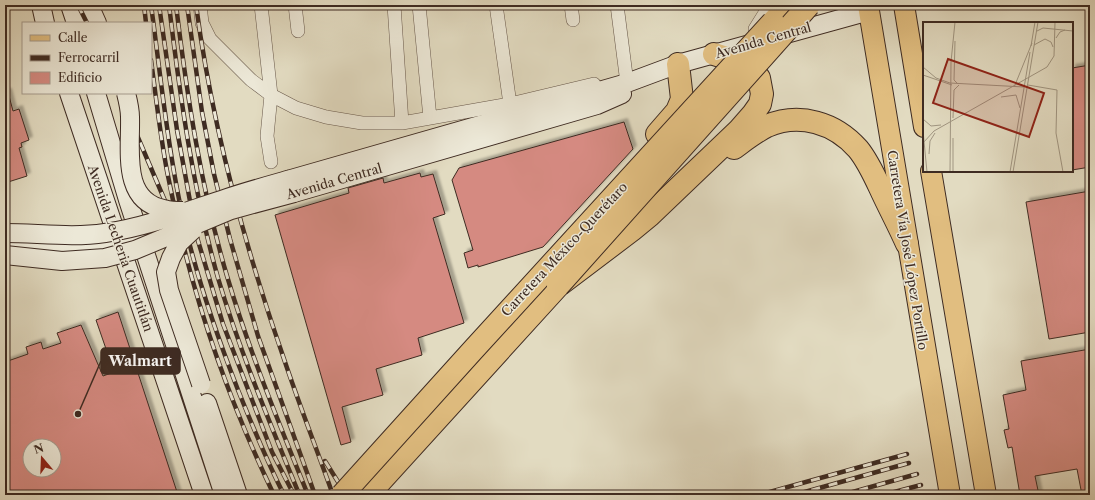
<svg xmlns="http://www.w3.org/2000/svg" width="1095" height="500" font-family="'Libre Caslon Text',serif">
  <style>
    .building { fill: #d58a81; stroke: #3e2b22; fill-rule: evenodd; filter: url(#shadow) }
    .lines { fill: none; stroke-linecap: round; stroke-linejoin: round }
    .street-casing { stroke: #67574a; stroke-width: 14 }
    .secondary-casing { stroke: #3e2b22; stroke-width: 20 }
    .primary-casing { stroke: #3e2b22; stroke-width: 22 }
    .highway-casing { stroke: #3e2b22; stroke-width: 24 }
    .street { stroke: #ece8d7; stroke-width: 13 }
    .secondary { stroke: #ece8d7; stroke-width: 18 }
    .primary { stroke: #e1be80; stroke-width: 20 }
    .highway { stroke: #e1be80; stroke-width: 22 }
    .rail-casing { stroke: #3e2b22; stroke-width: 4.5 }
    .rail { stroke: #ece8d7; stroke-width: 3; stroke-dasharray: 9; stroke-linecap: butt }
    .secondary-bridge-casing { stroke: #3e2b22; stroke-width: 20; stroke-linecap: butt }
    .highway-bridge-casing { stroke: #3e2b22; stroke-width: 24; stroke-linecap: butt }
    .secondary-bridge { stroke: #ece8d7; stroke-width: 18 }
    .highway-bridge { stroke: #e1be80; stroke-width: 22 }
    .labels { text-anchor: middle; stroke-width: 3; stroke-linejoin: round; paint-order: stroke }
    .street-label { font-size: 13px; fill: #3e2b22; stroke: #ece8d7 }
    .inset-road { fill: none; stroke: #a09581; stroke-width: 1 }
    .view { fill: #8f2418; fill-opacity: 0.15; stroke: #8f2418; stroke-width: 2 }
    .inset-edge { fill: none; stroke: #3e2b22; stroke-width: 2 }
    .leader { fill: none; stroke: #3e2b22; stroke-width: 1.5 }
    .callout-dot { fill: #3e2b22; stroke: #ece8d7; stroke-width: 1.5 }
    .callout { fill: #3e2b22; stroke: #3e2b22; stroke-width: 1.5 }
    .callout-label { font-size: 14px; text-anchor: middle; font-weight: bold; fill: #fff }
  </style>
  <defs>
    <filter id="shadow"><feDropShadow dx="3.5" dy="-3.5" stdDeviation="1" flood-color="#0004"/></filter>
  </defs>
  <rect width="100%" height="100%" fill="#e2dbc1"/>
  <filter id="stains"><feTurbulence type="fractalNoise" baseFrequency=".005" numOctaves="4"/><feColorMatrix values="0 0 0 0 .2 0 0 0 0 .09 0 0 0 0 .02 0 0 0 .5 -.17"/></filter>
  <radialGradient id="worn" r=".72"><stop offset=".6" stop-color="#630" stop-opacity="0"/><stop offset="1" stop-color="#630" stop-opacity=".3"/></radialGradient>
  <path class="building" d="M1090,65v102l-18,3v-102z
    M5,92h3l5,19 6,-2 10,31 -8,3 1,4 -3,1 8,28 -22,7z
    M624,122l9,27 -90,98 -65,20v-2l-10,3 -4,-15 9,-3 -21,-70 7,-12z
    M420,173l1,4 12,-3 12,40 -12,4 31,105 -46,15 4,17 -46,14 7,26 -41,12 9,35 -10,3 -66,-230 74,-22 -1,-5 35,-10 1,5z
    M1090,191v141l-41,7 -23,-137z
    M118,312l60,183h-173v-133l23,-8 -2,-7 15,-5 2,7 18,-6 -4,-10 24,-8 22,51 11,-4 -18,-52zM30,446h24v24h-24z
    M1090,349v146h-8l-5,-26 -42,7 4,19h-19l-8,-48 -4,1 -4,-18 5,-1 -6,-34 23,-5 -5,-29z"/>
  <g class="lines">
    <defs>
      <path id="street" d="M200,5l2,18 8,16 41,41 20,15 25,13 30,9 36,6h40l108,-19 84,-20
        M261,5l10,90 -4,41 4,26
        M295,5l3,26
        M394,5l8,118
        M419,5l11,113
        M496,5l14,99
        M571,5l2,15
        M617,5l10,78h-7
        M755,29l15,-24"/>
      <path id="secondary" d="M41,5l4,18
        M70,5l6,18
        M89,5l8,18
        M69,93l135,402
        M96,93l32,107 96,295
        M291,179l336,-96 51,-19 191,-53
        M294,193l303,-88 25,-11
        M5,245h115l10,-3
        M207,403l31,92"/>
      <path id="primary" d="M868,5l82,490
        M904,5l20,122
        M931,171l55,324"/>
      <path id="highway" d="M773,22l15,-17
        M657,134l20,-23 5,-12 -4,-35
        M734,148c11,-8 21,-16 33,-22 33,-14 68,-3 91,23 10,12 17,28 24,43 8,17 17,34 25,52
        M368,495l190,-209 74,-56 17,-14 90,-86 14,-16 7,-10 2,-10 -3,-16 -7,-10 -13,-6 -25,-8"/>
    </defs>
    <use href="#street" class="street-casing"/>
    <use href="#secondary" class="secondary-casing"/>
    <use href="#primary" class="primary-casing"/>
    <use href="#highway" class="highway-casing"/>
    <use href="#street" class="street"/>
    <use href="#secondary" class="secondary"/>
    <use href="#primary" class="primary"/>
    <use href="#highway" class="highway"/>
    <defs>
      <path id="rail" d="M78,5l9,18
        M144,5l2,18
        M151,5c9,65 15,130 28,194 13,65 35,129 59,191 14,35 29,71 46,105
        M159,5l18,125 19,104 27,90 49,128 22,43
        M169,5c11,91 24,185 49,273 22,74 52,145 81,216
        M176,5c11,91 25,183 51,271 22,75 52,147 81,219
        M187,5l15,107 12,62 16,65 28,97 57,159
        M196,5c16,120 48,239 88,354 15,45 33,91 49,136
        M151,60c5,37 9,74 16,111 21,112 58,222 107,324
        M119,93l55,129
        M325,461l15,24 8,10
        M759,495l148,-41
        M794,495l115,-32
        M842,495l75,-21
        M883,495l38,-10
        M918,495l6,-2"/>
    </defs>
    <use href="#rail" class="rail-casing"/>
    <use href="#rail" class="rail"/>
    <defs>
      <path id="secondary-bridge" d="M126,93c2,8 4,16 4,24 1,32 -9,84 34,92 6,2 13,2 19,2
        M193,230l-14,13 -8,15 -5,14 3,18 32,94
        M5,233c32,0 68,5 100,0 42,-6 82,-22 122,-35 21,-7 43,-13 64,-19
        M5,255l57,6 43,-3 30,-8 96,-40 63,-17"/>
      <path id="highway-bridge" d="M558,286l251,-281
        M342,495l131,-145 300,-328"/>
    </defs>
    <use href="#secondary-bridge" class="secondary-bridge-casing"/>
    <use href="#highway-bridge" class="highway-bridge-casing"/>
    <use href="#secondary-bridge" class="secondary-bridge"/>
    <use href="#highway-bridge" class="highway-bridge"/>
  </g>
  <g class="labels">
    <g class="street-label">
      <text transform="translate(763 40) rotate(-16)" y="5">Avenida Central</text>
      <text transform="translate(334 181) rotate(-16)" y="5">Avenida Central</text>
      <text transform="translate(121 248) rotate(71)" y="5">Avenida Lecheria Cuautitlán</text>
      <text transform="translate(564 249) rotate(-47)" y="5">Carretera México-Querétaro</text>
      <text transform="translate(908 250) rotate(81)" y="5">Carretera Vía José López Portillo</text>
    </g>
  </g>
  <g transform="translate(923 22)">
    <rect width="150" height="150" fill="#e2dbc1"/>
    <path class="inset-road" d="M114,9l6,-3 30,3M133,16l4,-6 5,-2M32,19l-1,39 4,4M111,23l11,-6 6,3 2,5M108,24l4,-24M0,45l13,11 14,5 74,4M0,53l29,10M92,63l17,-42M105,63l29,5 -1,43 7,39M78,75l15,-2 4,13M30,96l1,-28 5,-5M0,97l8,7 10,-1M0,109l4,41M0,121l11,-12 113,-64 7,-11 1,-34M6,132l1,-13 5,-8M27,150l1,-110 4,-40M30,150v-34M87,150l20,-120M90,150l25,-150"/>
    <path class="view" d="M25,37l96,34 -15,44 -96,-34z"/>
    <rect width="150" height="150" class="inset-edge"/>
  </g>
  <path class="leader" d="M78 414L101 361"/>
  <circle class="callout-dot" cx="78" cy="414" r="4"/>
  <rect class="callout" x="101" y="348" width="79" height="26" rx="4"/>
  <g class="callout-label">
    <text x="140" y="366">Walmart</text>
  </g>
  <rect width="1095" height="500" fill="none" stroke="#e2dbc1" stroke-width="20"/>
  <rect x="6" y="6" width="1083" height="488" fill="none" stroke="#3e2b22" stroke-width="2"/>
  <rect x="10" y="10" width="1075" height="480" fill="none" stroke="#3e2b22"/>
  <rect x="22" y="22" width="130" height="72" fill="#ece8d7" stroke="#a69c8f"/>
  <rect x="30" y="35" width="20" height="6" fill="#e1be80" stroke="#a69c8f"/>
  <text x="58" y="42" font-size="12" fill="#3e2b22">Calle</text>
  <rect x="30" y="55" width="20" height="6" fill="#3e2b22" stroke="#a69c8f"/>
  <text x="58" y="62" font-size="12" fill="#3e2b22">Ferrocarril</text>
  <rect x="30" y="72" width="20" height="12" fill="#d58a81" stroke="#a69c8f"/>
  <text x="58" y="82" font-size="12" fill="#3e2b22">Edificio</text>
  <g transform="translate(42 458) rotate(341)"><circle r="19" fill="#ece8d7" stroke="#a69c8f"/>
  <path d="M0-3L7 15L0 10L-7 15Z" fill="#8f2418"/>
  <text y="-6" font-size="11" font-weight="bold" text-anchor="middle" fill="#3e2b22">N</text>
  </g>
  <rect width="100%" height="100%" filter="url(#stains)"/>
  <rect width="100%" height="100%" fill="url(#worn)"/>
</svg>
